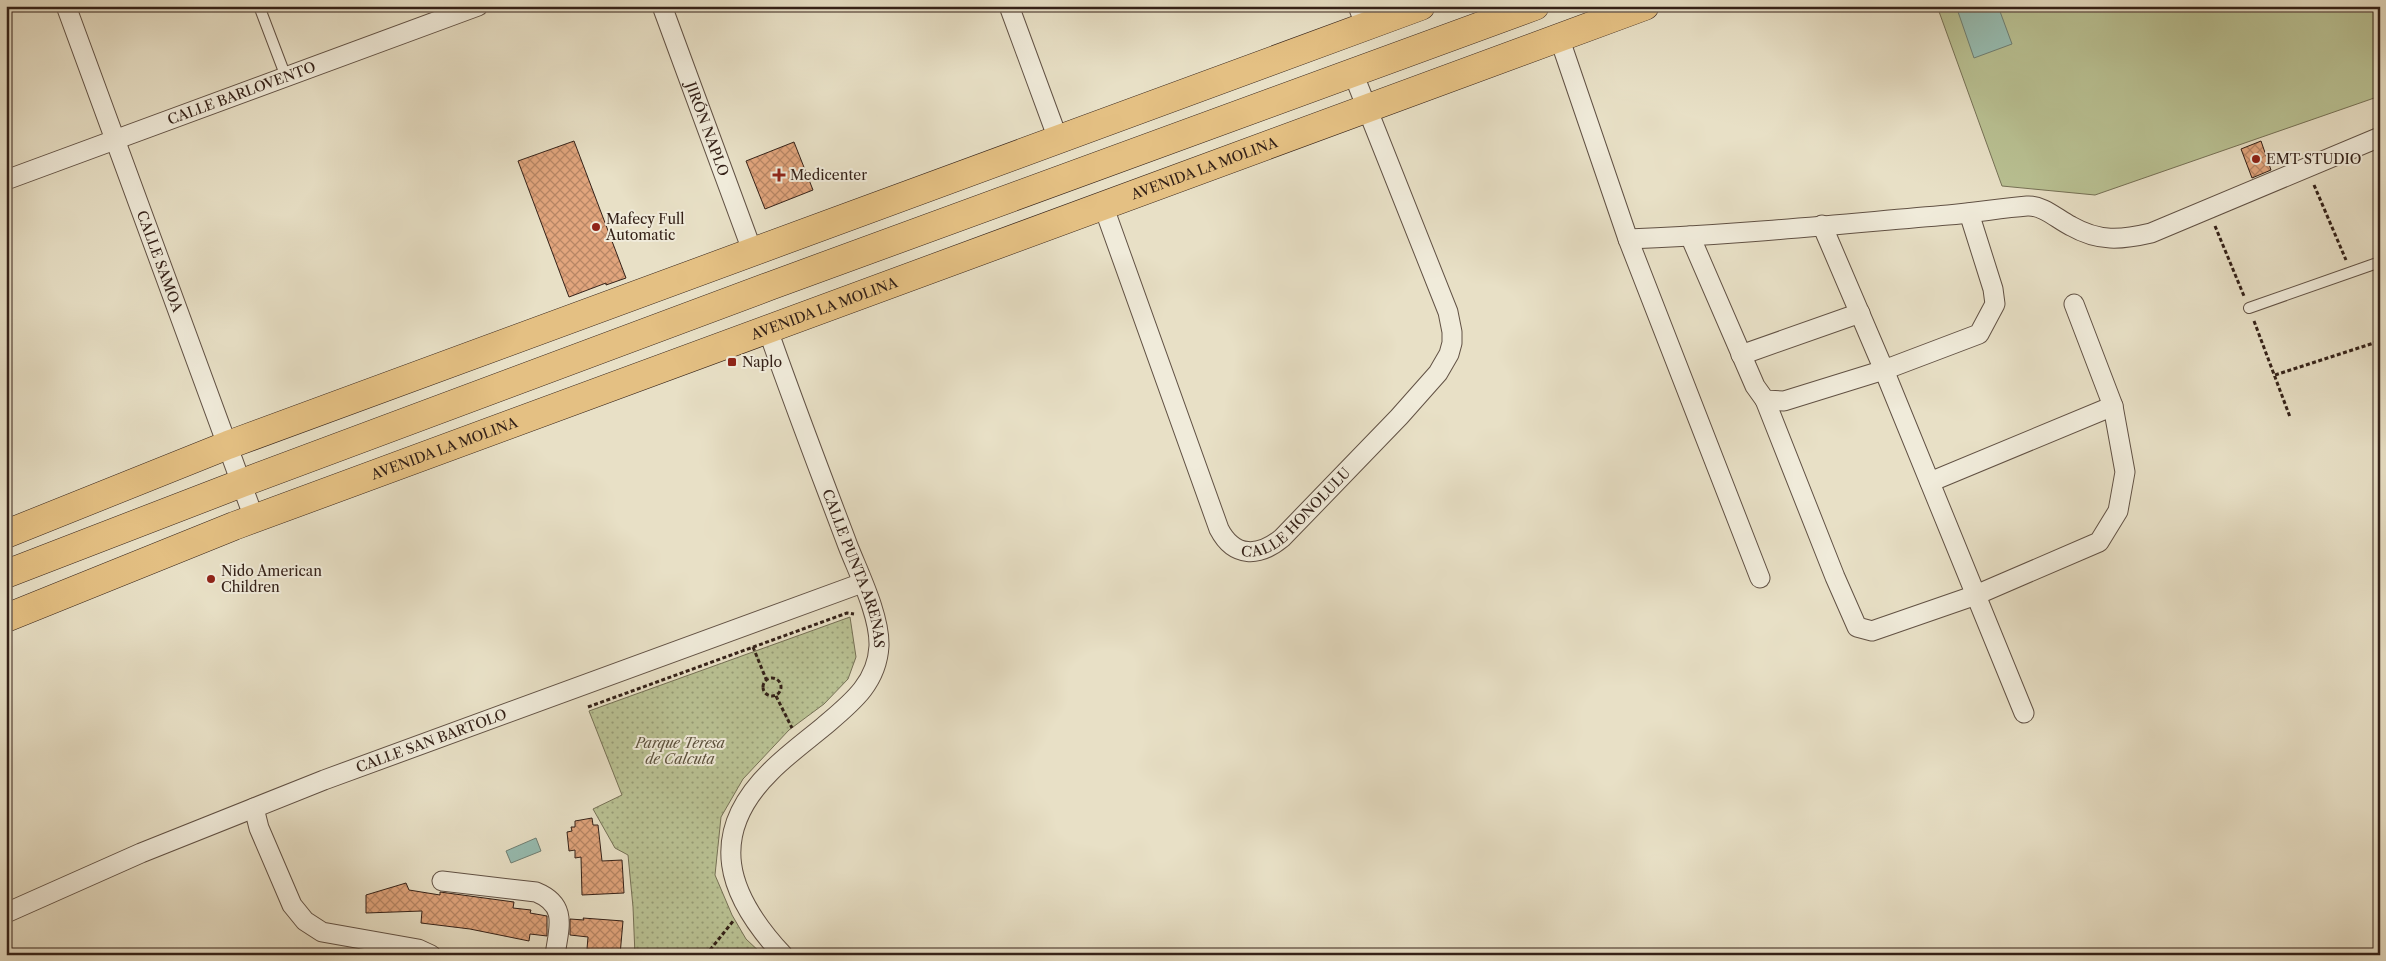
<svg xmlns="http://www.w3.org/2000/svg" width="2386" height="961" font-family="'Libre Caslon Text',serif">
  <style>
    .green { fill: url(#green-dots); stroke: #767156 }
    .pitch { fill: #b9c193; stroke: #767156 }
    .water { fill: #97bdb2; stroke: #6f7f74 }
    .building { fill: url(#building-cross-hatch); stroke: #342118 }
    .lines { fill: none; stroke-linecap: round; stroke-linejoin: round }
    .service-casing { stroke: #615144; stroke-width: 12 }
    .minor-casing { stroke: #615144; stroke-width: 21 }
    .primary-casing { stroke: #342118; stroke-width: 29 }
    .path { stroke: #342118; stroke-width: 3; stroke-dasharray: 4 2.5; stroke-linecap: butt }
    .service { stroke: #f0ebda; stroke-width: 10 }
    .minor { stroke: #f0ebda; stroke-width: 19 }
    .primary { stroke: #e4c083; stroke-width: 28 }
    .poi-dot { fill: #8f2418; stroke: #f0ebda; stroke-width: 2 }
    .labels { text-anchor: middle; stroke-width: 4; stroke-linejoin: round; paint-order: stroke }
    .street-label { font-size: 14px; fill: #342118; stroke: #f0ebda }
    .poi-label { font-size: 14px; fill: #342118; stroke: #f0ebda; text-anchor: start }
    .park-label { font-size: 14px; font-style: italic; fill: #5c513d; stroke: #f0ebda }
  </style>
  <defs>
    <pattern id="green-dots" width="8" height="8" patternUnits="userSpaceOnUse" patternTransform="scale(1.25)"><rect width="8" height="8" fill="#b9c193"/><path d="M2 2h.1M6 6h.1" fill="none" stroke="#979c77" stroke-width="1.8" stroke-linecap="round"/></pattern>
    <pattern id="building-cross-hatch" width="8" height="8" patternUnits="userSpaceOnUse" patternTransform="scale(1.25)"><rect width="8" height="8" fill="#e1a57d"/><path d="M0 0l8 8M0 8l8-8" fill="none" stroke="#b78665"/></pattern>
  </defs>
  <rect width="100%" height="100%" fill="#e8e0c6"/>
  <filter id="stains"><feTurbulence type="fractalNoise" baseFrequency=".004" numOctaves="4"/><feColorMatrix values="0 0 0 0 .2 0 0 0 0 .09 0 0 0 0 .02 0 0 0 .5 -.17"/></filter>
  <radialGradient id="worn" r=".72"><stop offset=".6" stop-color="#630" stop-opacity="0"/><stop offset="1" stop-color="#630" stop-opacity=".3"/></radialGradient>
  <path class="green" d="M850,617l6,40 -8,22 -24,25 -35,26 -46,49 -22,38 -6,58 17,40 14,24 17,16h-128l-2,-48 -5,-52 -13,-7 -22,-39 29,-14 -33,-84z"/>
  <path class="pitch" d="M1937,6h443v90l-285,99 -93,-9z"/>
  <path class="water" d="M1956,6h42l14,38 -38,14z
    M536,838l5,13 -30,12 -5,-12z"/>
  <path class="building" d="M574,141l52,137 -20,7v-2l-37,14 -51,-136z
    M2261,141l10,29 -19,8 -11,-29z
    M794,142l19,48 -48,19 -19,-48z
    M592,818l1,7h5l4,36 20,-1 2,33 -42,2 -1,-38 -6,1v-8l-6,1 -2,-19 5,-1 -1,-4h4v-6z
    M406,883l3,7 31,5v-3l74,10 -1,6 18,2 -1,3 17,3v20l-17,-2 -1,7 -59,-12 -49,-6 1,-12 -56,2v-18z
    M583,918l40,3 -3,34h-26v-5l-7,-1 1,-12 -18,-2v-16l14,1z"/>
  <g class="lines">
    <defs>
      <path id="service" d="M259,6l27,71
        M2249,308l131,-46"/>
      <g id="minor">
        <path id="s1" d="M66,6l188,512"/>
        <path id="s2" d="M662,6l91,247"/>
        <path d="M1009,6l49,133"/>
        <path d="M1358,6l8,21"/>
        <path d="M1559,37l69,202 132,339"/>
        <path id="s3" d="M6,180l472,-174"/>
        <path id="s4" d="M1103,205l116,324c15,29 40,28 63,9l117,-121 39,-44 11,-19 3,-11v-11l-4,-20 -95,-239"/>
        <path d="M1822,225l62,145 140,343"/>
        <path d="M1690,236l65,150 10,14 19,1 100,-31 95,-36 16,-30 -2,-15 -24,-76"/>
        <path d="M1628,239c107,-4 213,-15 320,-24 26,-2 53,-7 79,-9 16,-1 30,13 44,20 28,16 50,14 80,7l229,-96"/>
        <path id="s5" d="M768,330c25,72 53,144 80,216 11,28 32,70 31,100 -2,38 -29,58 -56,81 -17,14 -36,28 -52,44 -65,64 -44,124 12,184"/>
        <path d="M1741,355l119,-42"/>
        <path d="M1765,400l70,177 22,50 15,4 104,-36 123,-53 19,-31 7,-39 -12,-66 -39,-102"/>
        <path d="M1930,482l183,-76"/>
        <path d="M254,808l5,20 33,77 13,16 17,11 96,17 13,6"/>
        <path d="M442,881l94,11c32,13 23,35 19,63"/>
        <path id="s6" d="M6,913l135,-60 183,-73 538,-197"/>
      </g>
      <g id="primary">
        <path d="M6,534l222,-89 1193,-439"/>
        <path d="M6,574l236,-91 528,-197 765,-280"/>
        <path id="s7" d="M6,618l228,-92 1411,-520"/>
      </g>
    </defs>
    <use href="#service" class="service-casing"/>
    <use href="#minor" class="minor-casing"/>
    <use href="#primary" class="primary-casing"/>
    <path class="path" d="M2314,185l32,75
      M2215,226l29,70
      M2254,321l36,96
      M2275,375l105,-34
      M753,647l13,32
      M763 687a9 9 0 1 1 18 0a9 9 0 1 1-18 0Z
      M776,696l16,32
      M588,707l259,-94 7,1
      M691,955l6,-4 9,4
      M706,955l28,-35"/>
    <use href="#service" class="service"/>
    <use href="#minor" class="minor"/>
    <use href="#primary" class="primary"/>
  </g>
  <g class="poi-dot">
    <circle cx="2256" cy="159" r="5"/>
    <path d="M776.5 167.5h5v5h5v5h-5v5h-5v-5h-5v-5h5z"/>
    <circle cx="596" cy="227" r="5"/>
    <rect x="727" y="357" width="10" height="10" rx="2.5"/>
    <circle cx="211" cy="579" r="5"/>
  </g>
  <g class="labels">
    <g class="street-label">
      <text dy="5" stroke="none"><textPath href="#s3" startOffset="251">CALLE BARLOVENTO</textPath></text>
      <text dy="5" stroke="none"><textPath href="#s2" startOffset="131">JIRÓN NAPLO</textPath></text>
      <text dy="5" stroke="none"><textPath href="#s7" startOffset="1280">AVENIDA LA MOLINA</textPath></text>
      <text dy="5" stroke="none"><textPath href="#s1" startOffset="272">CALLE SAMOA</textPath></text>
      <text dy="5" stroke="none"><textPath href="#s7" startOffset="875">AVENIDA LA MOLINA</textPath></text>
      <text dy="5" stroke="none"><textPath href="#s7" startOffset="470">AVENIDA LA MOLINA</textPath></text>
      <text dy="5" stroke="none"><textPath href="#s4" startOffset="445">CALLE HONOLULU</textPath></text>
      <text dy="5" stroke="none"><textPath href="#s5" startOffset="254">CALLE PUNTA ARENAS</textPath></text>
      <text dy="5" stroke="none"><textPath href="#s6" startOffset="459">CALLE SAN BARTOLO</textPath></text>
    </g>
    <g class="poi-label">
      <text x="2266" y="164">EMT STUDIO</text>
      <text x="790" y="180">Medicenter</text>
      <text x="606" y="224">Mafecy Full<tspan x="606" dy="16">Automatic</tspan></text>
      <text x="742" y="367">Naplo</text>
      <text x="221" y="576">Nido American<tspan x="221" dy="16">Children</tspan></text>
    </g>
    <g class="park-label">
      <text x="680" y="748">Parque Teresa<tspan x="680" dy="16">de Calcuta</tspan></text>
    </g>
  </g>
  <rect width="2386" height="961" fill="none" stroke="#e8e0c6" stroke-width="25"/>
  <rect x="8" y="8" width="2371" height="946" fill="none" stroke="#342118" stroke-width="2.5"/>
  <rect x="12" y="12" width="2361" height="936" fill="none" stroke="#342118"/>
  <rect width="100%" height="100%" filter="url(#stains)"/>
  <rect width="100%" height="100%" fill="url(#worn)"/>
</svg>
